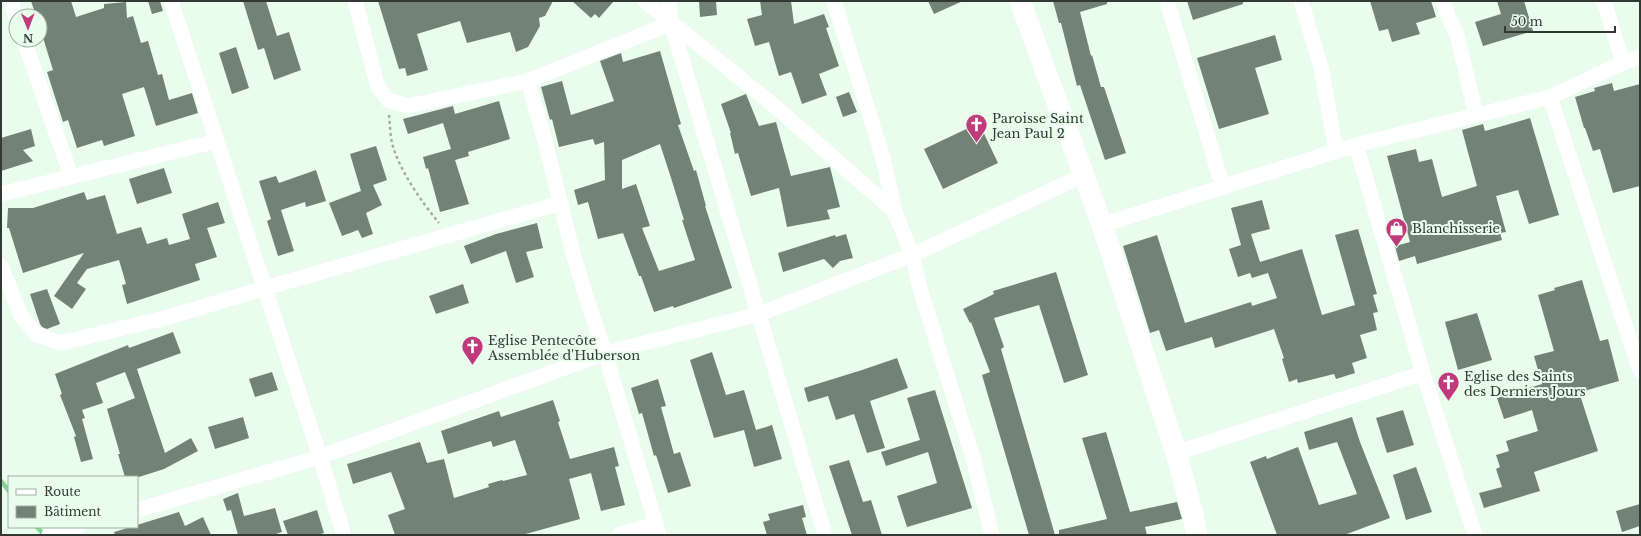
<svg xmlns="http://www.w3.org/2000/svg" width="1641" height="536" font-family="'Libre Baskerville',serif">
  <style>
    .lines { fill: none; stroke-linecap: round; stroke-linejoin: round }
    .stream { stroke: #81d896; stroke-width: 4.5 }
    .building { fill: #728375; fill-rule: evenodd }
    .path { stroke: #a0afa3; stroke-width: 2.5; stroke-dasharray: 3 3; stroke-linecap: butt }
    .street { stroke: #fff; stroke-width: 15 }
    .secondary { stroke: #fff; stroke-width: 21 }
    .labels { text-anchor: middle; stroke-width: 4; stroke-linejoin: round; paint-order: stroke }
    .poi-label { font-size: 13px; fill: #323933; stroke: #eafded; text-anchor: start }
  </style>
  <rect width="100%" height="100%" fill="#eafded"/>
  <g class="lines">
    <path class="stream" d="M1,481l8,10
      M37,527l7,8"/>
  </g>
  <path class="building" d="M31,1h40l5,16 28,-9v-4l22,-2 1,16 6,-2 8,27 7,-2 10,34 4,-1 7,26 23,-7 6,20 -42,13 -12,-39 -22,7 13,42 -31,10 -2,-6 -25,8 -9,-28 -5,2 -16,-50 6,-2 -13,-42v-12h-4z
    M148,1h12l3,10 -11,3z
    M243,1h23l11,35 12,-4 12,38 -27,10 -10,-32 -6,2z
    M378,1h175l-8,15 -6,2 1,8 -12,21 -12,5 -6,-20 -43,11 -7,-22 -43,13 11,36 -21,6 -2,-8 -6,1z
    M572,1h42l-15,17 -4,-4 -4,4z
    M699,1h17l1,14 -17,2z
    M760,1h31l3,23 30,-10 5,13 -3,1 13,38 -20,8 8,21 -25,9 -11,-32 -12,4 -10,-34 -14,4 -8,-27 15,-4z
    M928,1h35l-29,13z
    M1053,1h54v3l-27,8 11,44 1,-1 9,32h3l22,66 -21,7 -25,-75 -3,1 -16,-63h-2z
    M1187,1h56v3l-50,16z
    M1370,1h61l5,16 -20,6 4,11 -28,8 -4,-13 -9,2z
    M1497,1h27l9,30 -50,15 -8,-24 26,-8z
    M1275,35l7,25 -27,8 14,46 -50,15 -22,-71z
    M236,47l13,41 -17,6 -13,-41z
    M660,51l21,73 -3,1 16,46 2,-1 10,36h-1l27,82 -58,20 -1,-2 -19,6 -13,-36h-2l-16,-43 -25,6 -10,-37 -10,3 -4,-15 31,-10 -1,-38 -9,3 -2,-6 -34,8 -7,-28 -2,1 -9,-33 21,-6 9,34 43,-14 -14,-40 21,-8 2,9zM660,144l12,37 12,39h-2l13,40 -36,11 -17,-43 8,-2 -14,-42 -14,5v-29z
    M1612,83l2,8 26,-7v102l-27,7 -13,-44 -7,2 -8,-23h-1l-9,-31 20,-6 -1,-3z
    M849,92l8,20 -14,5 -7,-20z
    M746,94l13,32 17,-4 15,54 39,-9 10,40 -13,3 3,9 -43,8 -8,-39 -28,8 -13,-43 -3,1 -5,-21h1l-10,-29z
    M499,101l11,38 -42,13 1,4 -14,4 14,44 -29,8 -12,-44 -2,1 -3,-12 28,-8 -8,-26 -35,11 -5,-15 50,-13 2,8z
    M1530,118l29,97 -30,9 -11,-34 -22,6 10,36 -6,1 2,7 -85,24 -2,-8 -16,5 -4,-15 15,-4 -23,-86 29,-7 3,13 13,-3 10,38 35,-11 -15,-56 21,-6 2,7z
    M979,123l19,40 -55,26 -19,-40z
    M31,129l4,17 -12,4 10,11 -32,10v-33z
    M376,146l11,34 -14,5 9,20 -16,8 7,21 -11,4 -4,-8 -16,6 -13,-33 32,-12 -11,-37z
    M164,168l8,25 -35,11 -8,-25z
    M316,170l10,31 -20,6 -1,-5 -24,8 13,41 -16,5 -11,-35 4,-2 -12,-38 17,-5 3,7z
    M84,192l3,8 18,-5 12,39 24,-7 6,17 20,-6 2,7 21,-6 -8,-25 36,-12 7,21 -18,5 10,29 -22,7 5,16 -73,24 -5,-19 4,-1 -7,-24 -32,9 -10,14 9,6 -14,20 -18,-13 30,-43 -61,20 -14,-45h-2l1,-20h25z
    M1262,200l8,29 -19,5 9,28 42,-13 20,66 33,-10 -20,-70 23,-6 19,65 -4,1 5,17 -5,1 4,17 -17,5 7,23 -15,5 3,10 -19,6 -2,-5 -36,9 -1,-4 -8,3 -7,-23 2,-1 -10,-29 -59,19 -3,-11 -46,14 -7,-21 -9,3 -27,-87 34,-11 28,88 66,-21 1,4 25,-8 -9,-25 -16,5 -2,-5 -12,4 -9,-28 12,-4 -10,-37z
    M537,223l6,25 -17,4 8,25 -18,6 -10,-32 -35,13 -7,-18 32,-12z
    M846,234l7,24 -13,3 -7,7 -9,-9 -41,13 -5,-19 57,-18 1,2z
    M1056,272l32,103 -24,8 -25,-78 -45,13 10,29 -3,2 54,186h-26l-47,-160 8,-3 -19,-50 -1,1 -7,-14 31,-15 -1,-3z
    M1582,280l18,61 8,-2 11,42 -35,10 2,6 -5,1 17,53 -64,21 6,19 -56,17 -5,-15 23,-6 -6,-18 4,-2 -4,-12 13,-4 -3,-10 32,-10 -6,-21 -28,9 -7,-21 45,-14 -8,-28 20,-5 -16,-56 17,-5 -1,-2z
    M463,284l6,19 -33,11 -7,-18z
    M47,289l13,35 -13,5 -5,-2 -2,-3 -10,-30z
    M1477,313l15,47 -34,10 -13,-48z
    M173,332l8,21 -44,16 28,84 26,-15 7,13 -34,18 -25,8h-14l-7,-23h2l-13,-45 28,-11 -10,-26 -29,11 7,20 -21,7 3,8 -3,1 11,40 -12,3 -7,-25 2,-1 -16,-41 2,-1 -7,-20 73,-29 1,3z
    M712,352l14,43 18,-5 12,40 16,-5 10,34 -28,8 -10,-37 -30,8 -24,-78z
    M897,358l11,30 -38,13 15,47 -18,5 -13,-39 -18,6 -8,-24 -20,6 -4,-14 58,-18z
    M272,372l6,18 -23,7 -6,-18z
    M658,379l8,27 -5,1 13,47 6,-2 11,34 -23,7 -12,-38 -2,1 -12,-43 -3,1 -8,-26z
    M935,390l37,118 -65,19 -10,-31 40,-13 -9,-31 -42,14 -5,-14 39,-12 -13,-42z
    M553,400l7,21 -2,1 12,37 44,-12 5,19 -4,1 10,38 -24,6 -10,-38 -22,6 11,40 -58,16h-127l-7,-20 17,-6 -14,-37 -38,12 -6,-20 73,-22 7,21 17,-4 10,39 35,-11 -1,-3 14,-4 1,1 24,-6 -12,-35 -22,7 -2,-6 -43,13 -7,-23 58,-20 2,6z
    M1403,410l11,35 -27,8 -11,-35z
    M243,417l6,21 -34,11 -7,-22z
    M1352,417l8,25 30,76 -46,17h-67l-27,-73 16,-6 1,3 31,-12 21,58 38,-11 -20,-52 -28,8 -5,-18z
    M1106,432l24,80 47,-10 5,17 -37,8 2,8h-88v-5l48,-11 -25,-81z
    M849,460l14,42 8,-2 11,35h-30l-23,-69z
    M1416,467l16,45 -26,8 -13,-45z
    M238,493l6,23 31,-8 7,24 -9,3h-35l-7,-25 -4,1 -4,-12z
    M1640,504v22l-18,6 -6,-21z
    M803,505l3,12 -4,1 5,17h-40l-4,-13 7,-2 -2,-6z
    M317,510l7,23 -7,2h-29l-5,-14z
    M179,512l6,14 18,-9 8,18h-96l-1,-3 17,-5h6v-2z"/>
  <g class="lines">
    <path class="path" d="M389,115c1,9 1,19 3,28 7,27 29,58 47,80"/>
    <path class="street" d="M11,1l5,16
      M171,1l149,456 24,78
      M355,1l23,86 10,13 20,6 120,-25 143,-58
      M645,1l133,108 117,103 17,43 9,37 52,166 19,77
      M669,1l2,22 154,512
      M834,1l49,157 12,54
      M1167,1l56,187
      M1301,1l20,66 15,84
      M1443,1l5,15 9,19 19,80
      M1604,1l19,62
      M24,40l47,136
      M528,81l17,60 28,112 13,44 19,56 54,182
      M1550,97l90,274
      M1356,145l67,228 52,162
      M1,194l216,-53
      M1102,225l254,-80 194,-48 73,-34 17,-6
      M1,266l20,50 16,19 24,8 108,-26 96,-29 296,-85
      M1176,453l247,-80
      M137,510l183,-53 285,-104 154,-39 153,-59 172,-80
      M49,535l29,-8
      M619,535l37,-11"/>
    <path class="secondary" d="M1020,1l82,224 74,228 17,62 4,20"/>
  </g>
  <defs>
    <symbol id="church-pin" viewBox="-11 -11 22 30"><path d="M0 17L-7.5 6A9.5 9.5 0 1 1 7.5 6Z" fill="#c13b7c" stroke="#eafded"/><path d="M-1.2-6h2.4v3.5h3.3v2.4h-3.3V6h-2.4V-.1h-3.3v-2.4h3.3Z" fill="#fff"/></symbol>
    <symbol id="shop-pin" viewBox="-11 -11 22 30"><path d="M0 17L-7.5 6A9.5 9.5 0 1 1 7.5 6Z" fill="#c13b7c" stroke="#eafded"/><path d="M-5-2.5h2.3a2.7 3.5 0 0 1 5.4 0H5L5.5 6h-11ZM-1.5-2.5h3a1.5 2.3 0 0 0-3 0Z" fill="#fff"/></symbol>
  </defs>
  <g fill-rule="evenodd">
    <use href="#church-pin" x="964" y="112" width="25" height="34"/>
    <use href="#shop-pin" x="1384" y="216" width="25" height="34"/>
    <use href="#church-pin" x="460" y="334" width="25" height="34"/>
    <use href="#church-pin" x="1436" y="370" width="25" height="34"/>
  </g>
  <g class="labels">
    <g class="poi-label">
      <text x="992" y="123">Paroisse Saint<tspan x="992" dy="15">Jean Paul 2</tspan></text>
      <text x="1412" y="233">Blanchisserie</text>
      <text x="488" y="345">Eglise Pentecôte<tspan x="488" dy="15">Assemblée d'Huberson</tspan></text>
      <text x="1464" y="381">Eglise des Saints<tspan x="1464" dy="15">des Derniers Jours</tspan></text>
    </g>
  </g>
  <rect width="1641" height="536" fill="none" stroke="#323933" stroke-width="4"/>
  <rect x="8" y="476" width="130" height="52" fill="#eafded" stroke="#a0afa3"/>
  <rect x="16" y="489" width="20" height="6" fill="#ffffff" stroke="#a0afa3"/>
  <text x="44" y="496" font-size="12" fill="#323933">Route</text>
  <rect x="16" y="506" width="20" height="12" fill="#728375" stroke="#a0afa3"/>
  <text x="44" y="516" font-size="12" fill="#323933">Bâtiment</text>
  <g transform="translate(28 28) rotate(179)"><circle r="19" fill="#eafded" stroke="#a0afa3"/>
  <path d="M0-3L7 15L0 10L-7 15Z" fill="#c13b7c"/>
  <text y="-6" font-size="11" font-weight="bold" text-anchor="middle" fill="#323933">N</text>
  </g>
  <path d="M1505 26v6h110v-6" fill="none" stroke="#323933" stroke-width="2"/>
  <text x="1511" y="26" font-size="12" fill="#323933" stroke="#eafded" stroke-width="3" paint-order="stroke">50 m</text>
</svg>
